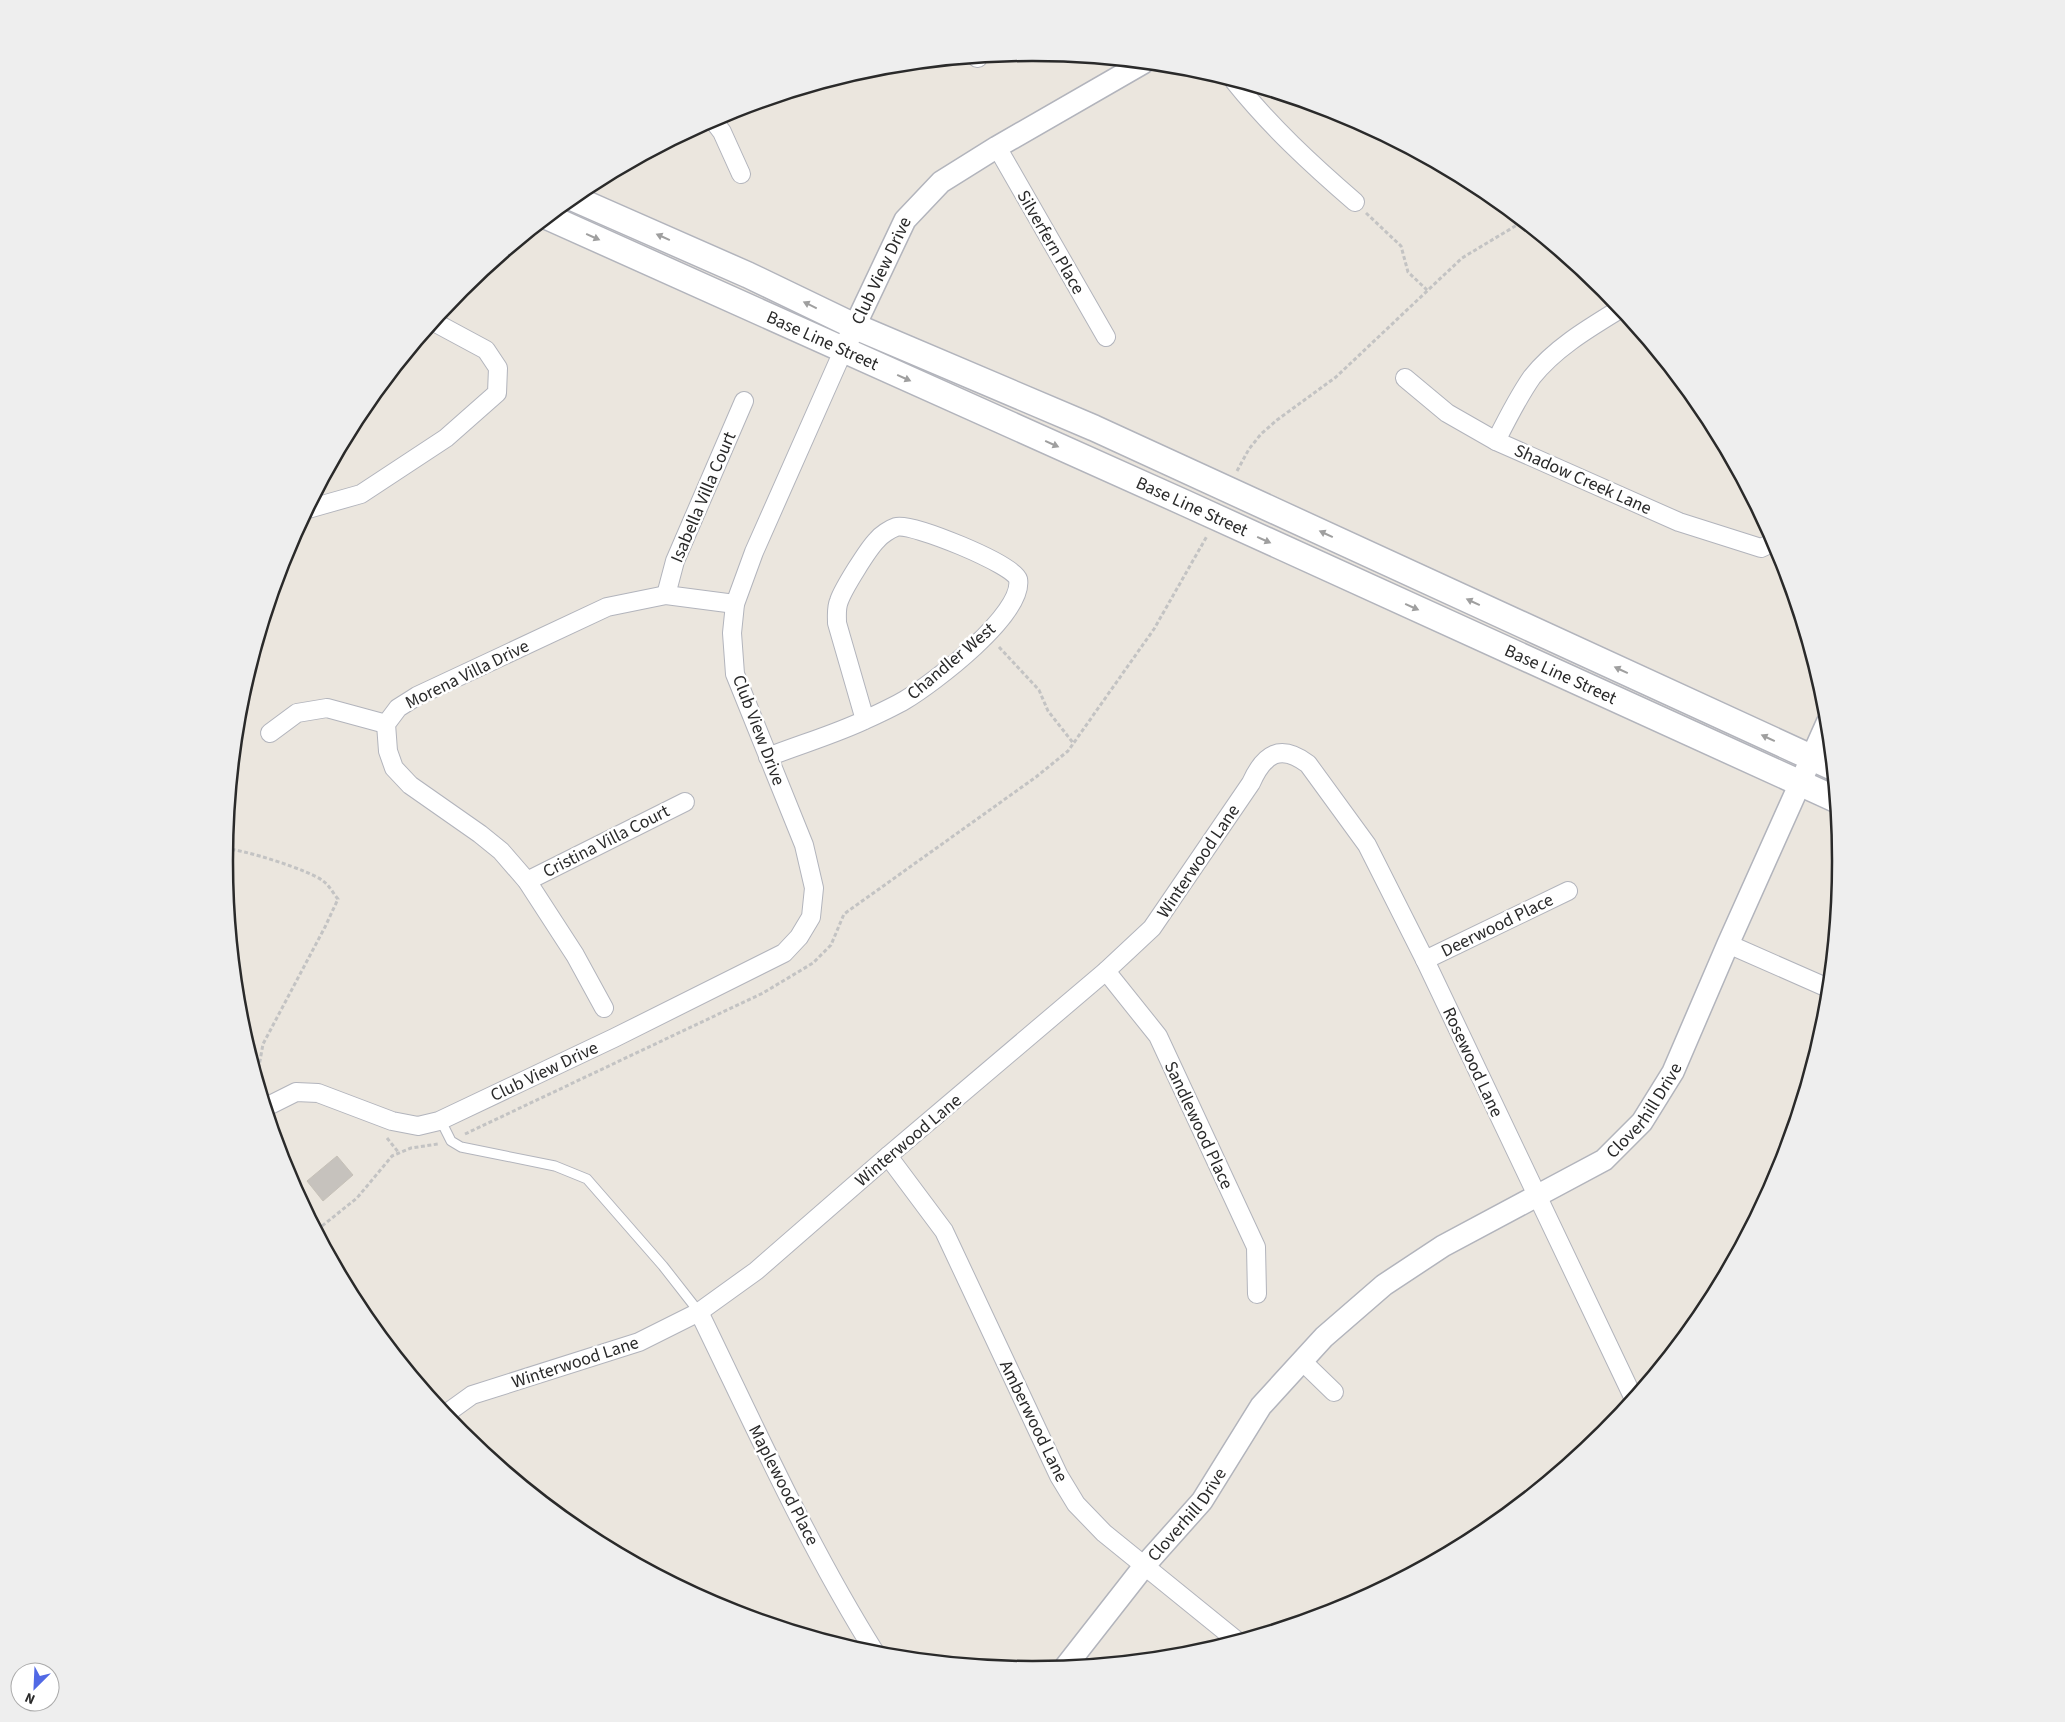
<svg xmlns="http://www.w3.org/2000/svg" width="2065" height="1722" font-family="'Source Sans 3',sans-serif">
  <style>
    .building { fill: #c6c2bd; stroke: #c6c1b8 }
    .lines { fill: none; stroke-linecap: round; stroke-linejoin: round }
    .service-casing { stroke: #b2b4bc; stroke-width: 11 }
    .minor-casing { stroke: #b2b4bc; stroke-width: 20 }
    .tertiary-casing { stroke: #b2b4bc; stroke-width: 24 }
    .secondary-casing { stroke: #b2b4bc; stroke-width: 28 }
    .path { stroke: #c3c3c3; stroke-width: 3; stroke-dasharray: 4 2.5; stroke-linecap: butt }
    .service { stroke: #fff; stroke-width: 9 }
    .minor { stroke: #fff; stroke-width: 18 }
    .tertiary { stroke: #fff; stroke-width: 21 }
    .secondary { stroke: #fff; stroke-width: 25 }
    .oneway { fill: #9f9f9f }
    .labels { text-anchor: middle; stroke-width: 5; stroke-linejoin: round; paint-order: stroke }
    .street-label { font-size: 18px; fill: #2a2a2a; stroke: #fff }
    .rim { fill: none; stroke: #2a2a2a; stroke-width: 2.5 }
  </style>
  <rect width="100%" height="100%" fill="#ebe6de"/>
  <path class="building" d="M337,1156l16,19 -30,26 -16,-20z"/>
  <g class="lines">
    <defs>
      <path id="service" d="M441,1121l10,20 10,6 94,19 32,13 76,87 36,46"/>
      <g id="minor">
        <path d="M977,58h1"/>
        <path d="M1234,81c36,45 77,83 121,121"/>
        <path d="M713,120l9,12 19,42"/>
        <path d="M997,147l109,190"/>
        <path d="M1405,378l42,35 49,28 183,81 82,26 13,-6"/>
        <path d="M1496,441c11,-22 22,-44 36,-64 23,-29 57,-49 88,-68"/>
        <path d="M308,509l53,-15 85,-56 51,-45 1,-25 -12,-18 -52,-28"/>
        <path d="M666,595l9,-34 69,-160"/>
        <path d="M270,733l27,-20 30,-5 59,16"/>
        <path d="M768,757c33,-13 68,-23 99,-38 13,-6 26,-12 38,-19 27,-16 120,-86 113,-121 -3,-14 -107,-57 -122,-52 -6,2 -15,8 -19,13 -9,9 -34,49 -38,61 -3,7 -2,14 -2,22l28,97"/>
        <path d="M527,881l158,-79"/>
        <path d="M1728,944l100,44"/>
        <path d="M1425,960l143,-69"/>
        <path d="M1106,971l52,65 98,211 1,47"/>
        <path d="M604,1008l-29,-53 -48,-74 -26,-30 -21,-17 -70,-49 -16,-17 -6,-17 -2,-27 12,-16 19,-12 190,-89 59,-12 69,9"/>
        <path id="s1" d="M266,1107l30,-15 22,1 74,28 26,5 21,-5 175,-83 170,-85 15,-16 12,-20 3,-29 -10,-43 -69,-171 -3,-41 3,-29 19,-52 89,-201"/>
        <path d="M888,1156l56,75 115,245 17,28 28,29 132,107"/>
        <path d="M699,1312c56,115 109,234 177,342"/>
        <path d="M1302,1361l32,31"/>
        <path d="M447,1415v-2l25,-18 167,-53 60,-30 57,-41 132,-115 218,-185 46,-43 99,-145c13,-29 29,-40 57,-19l59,81 58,115 208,437"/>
      </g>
      <g id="tertiary">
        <path id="s2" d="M843,351l62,-131 36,-38 56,-35 146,-84"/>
        <path id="s3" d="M1066,1666l79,-101 57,-64 59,-95 63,-69 60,-52 59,-39 161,-86 38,-38 31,-50 55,-128 99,-221"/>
      </g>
      <g id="secondary">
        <path d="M573,198l175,77 106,51 240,102 738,339"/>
        <path id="s4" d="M548,217l637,286 650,296"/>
      </g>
    </defs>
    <use href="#service" class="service-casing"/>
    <use href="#minor" class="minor-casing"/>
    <use href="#tertiary" class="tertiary-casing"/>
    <use href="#secondary" class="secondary-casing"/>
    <path class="path" d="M1366,213l35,33 7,26 19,18
      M1237,471l12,-22 12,-15 16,-14 59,-43 126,-119 60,-36
      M999,647l40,43 9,21 26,33
      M225,849c15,-1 87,22 98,32 6,4 10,12 15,18l-13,28 -62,117 -5,28 7,16
      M465,1134l298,-141 50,-30 18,-18 13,-31 192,-137 32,-26 86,-122 53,-93
      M387,1138l12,15
      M317,1230l40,-32 35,-42 19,-8 27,-4"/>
    <use href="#service" class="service"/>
    <use href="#minor" class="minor"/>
    <use href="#tertiary" class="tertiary"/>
    <use href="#secondary" class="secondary"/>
  </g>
  <defs><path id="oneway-solid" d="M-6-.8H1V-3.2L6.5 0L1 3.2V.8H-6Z" transform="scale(1.25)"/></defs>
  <g class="oneway">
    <use href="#oneway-solid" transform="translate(593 237) rotate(24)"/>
    <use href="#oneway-solid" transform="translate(663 237) rotate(-156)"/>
    <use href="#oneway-solid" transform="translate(810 305) rotate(-154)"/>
    <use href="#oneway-solid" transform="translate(904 378) rotate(24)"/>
    <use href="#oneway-solid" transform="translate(1052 444) rotate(24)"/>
    <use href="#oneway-solid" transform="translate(1326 534) rotate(-155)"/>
    <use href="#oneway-solid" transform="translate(1264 540) rotate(24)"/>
    <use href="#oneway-solid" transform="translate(1473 602) rotate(-155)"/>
    <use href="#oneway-solid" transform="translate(1412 607) rotate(24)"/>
    <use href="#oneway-solid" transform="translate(1621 670) rotate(-155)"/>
    <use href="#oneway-solid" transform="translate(1768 738) rotate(-155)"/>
  </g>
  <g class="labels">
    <g class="street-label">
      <text transform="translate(1051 242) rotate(60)" y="6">Silverfern Place</text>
      <text dy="6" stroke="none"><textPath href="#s2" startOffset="89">Club View Drive</textPath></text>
      <text dy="6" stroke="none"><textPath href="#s4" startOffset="301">Base Line Street</textPath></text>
      <text transform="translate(1583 479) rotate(24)" y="6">Shadow Creek Lane</text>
      <text transform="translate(703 497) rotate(-67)" y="6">Isabella Villa Court</text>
      <text dy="6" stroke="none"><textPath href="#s4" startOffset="706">Base Line Street</textPath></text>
      <text transform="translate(951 661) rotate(-40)" y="6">Chandler West</text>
      <text transform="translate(467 674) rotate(-26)" y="6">Morena Villa Drive</text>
      <text dy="6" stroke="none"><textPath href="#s4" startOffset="1111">Base Line Street</textPath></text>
      <text transform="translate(759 730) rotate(69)" y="6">Club View Drive</text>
      <text transform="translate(606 841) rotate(-27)" y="6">Cristina Villa Court</text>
      <text transform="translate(1198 861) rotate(-56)" y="6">Winterwood Lane</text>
      <text transform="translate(1497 925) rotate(-26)" y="6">Deerwood Place</text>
      <text transform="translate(1473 1062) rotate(65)" y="6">Rosewood Lane</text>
      <text dy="6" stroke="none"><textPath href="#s1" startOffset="299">Club View Drive</textPath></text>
      <text dy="6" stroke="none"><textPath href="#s3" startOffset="816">Cloverhill Drive</textPath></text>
      <text transform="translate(1199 1125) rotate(65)" y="6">Sandlewood Place</text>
      <text transform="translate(908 1140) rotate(-40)" y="6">Winterwood Lane</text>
      <text transform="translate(575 1362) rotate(-18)" y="6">Winterwood Lane</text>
      <text transform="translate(1034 1421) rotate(64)" y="6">Amberwood Lane</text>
      <text transform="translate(784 1485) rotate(63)" y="6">Maplewood Place</text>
      <text dy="6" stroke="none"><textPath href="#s3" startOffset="194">Cloverhill Drive</textPath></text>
    </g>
  </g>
  <path d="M0 0H2065V1722H0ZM1032 61H1033A799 799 0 0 1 1832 860V862A799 799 0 0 1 1033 1661H1032A799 799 0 0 1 233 862V860A799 799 0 0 1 1032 61Z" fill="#eee" fill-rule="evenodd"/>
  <path class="rim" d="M1032 61H1033A799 799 0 0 1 1832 860V862A799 799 0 0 1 1033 1661H1032A799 799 0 0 1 233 862V860A799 799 0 0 1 1032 61Z"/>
  <g transform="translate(35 1687) rotate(204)"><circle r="24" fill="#ffffff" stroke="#aaaaaa"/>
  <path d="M0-4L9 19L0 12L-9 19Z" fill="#5169e5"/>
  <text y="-8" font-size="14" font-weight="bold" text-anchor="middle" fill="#2a2a2a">N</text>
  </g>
</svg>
